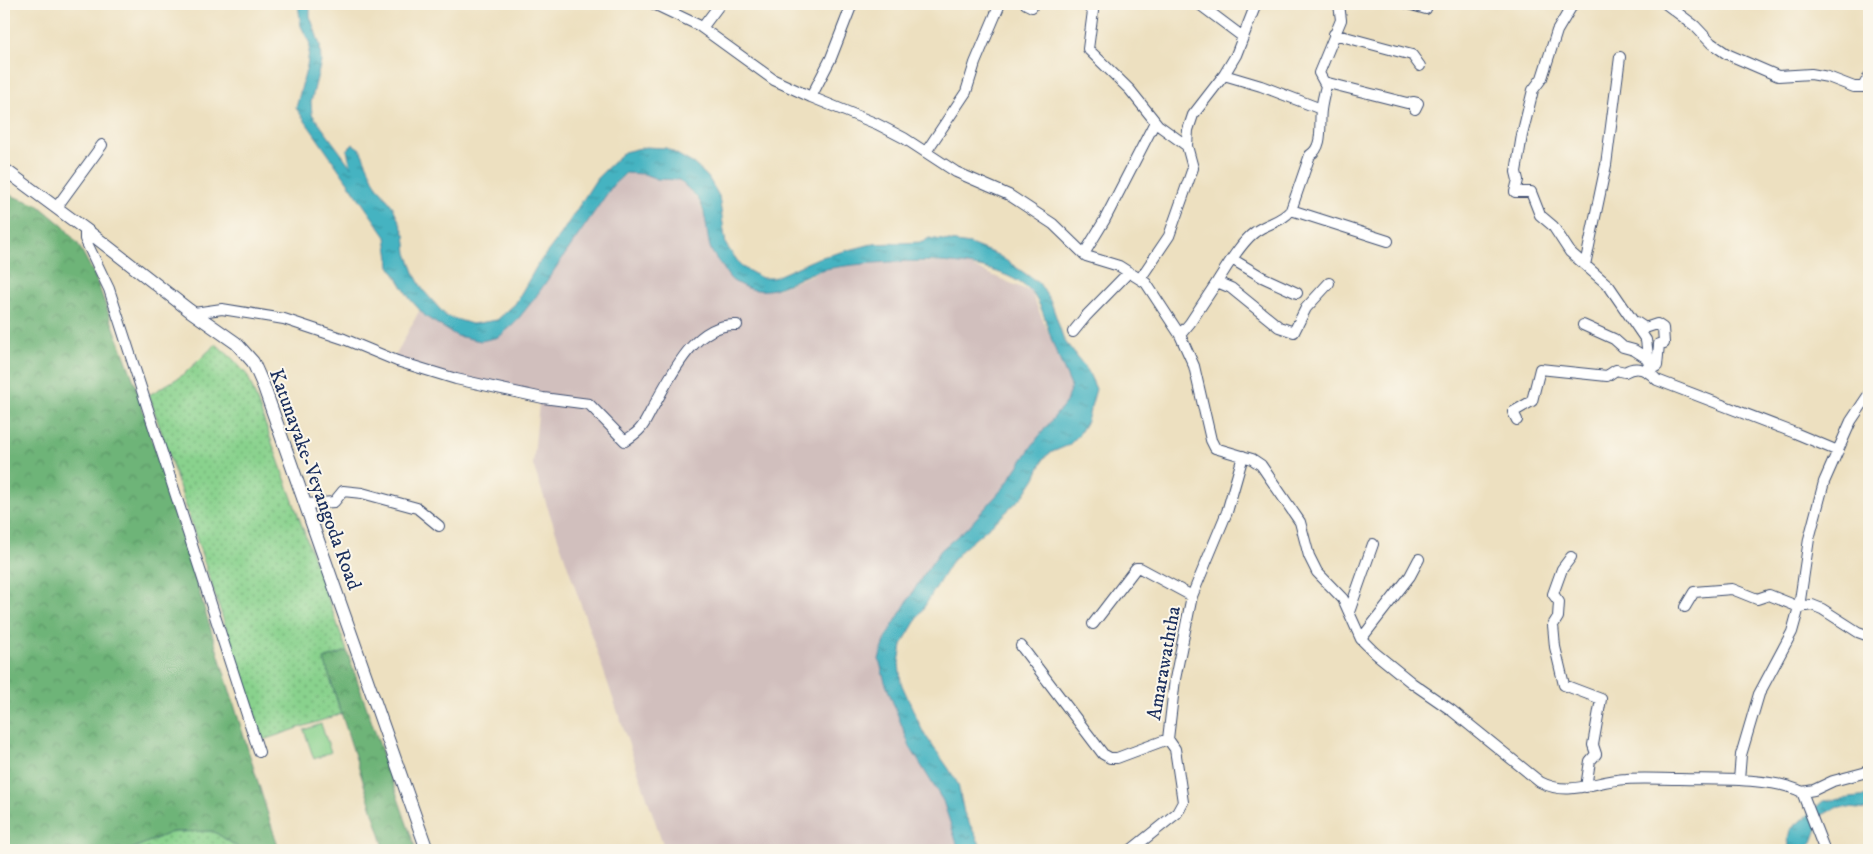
<svg xmlns="http://www.w3.org/2000/svg" width="1873" height="854" font-family="'IM FELL DW Pica',serif">
  <style>
    .industrial { fill: #d1bfbd }
    .grass { fill: url(#grass-dots); stroke: #528076 }
    .forest { fill: url(#forest-crowns); stroke: #44726b }
    .pitch { fill: #89d28d; stroke: #528076 }
    .water { fill: url(#water-ripples); stroke: #307190 }
    .lines { fill: none; stroke-linecap: round; stroke-linejoin: round }
    .minor-casing { stroke: #3a4a6d; stroke-width: 12 }
    .major-casing { stroke: #3a4a6d; stroke-width: 14 }
    .minor { stroke: #fff; stroke-width: 10 }
    .major { stroke: #fff; stroke-width: 12 }
    .labels { text-anchor: middle; stroke-width: 4; stroke-linejoin: round; paint-order: stroke }
    .street-label { font-size: 20px; fill: #1b2f5e; stroke: #fbf7ec }
  </style>
  <defs>
    <pattern id="grass-dots" width="8" height="8" patternUnits="userSpaceOnUse" patternTransform="scale(1.25)"><rect width="8" height="8" fill="#89d28d"/><path d="M2 2h.1M6 6h.1" fill="none" stroke="#6fab76" stroke-width="1.8" stroke-linecap="round"/></pattern>
    <pattern id="forest-crowns" width="20" height="18" patternUnits="userSpaceOnUse" patternTransform="scale(1.25)"><rect width="20" height="18" fill="#6eb478"/><path d="M2 6a3 3 0 1 1 6 0M12 15a3 3 0 1 1 6 0" fill="none" stroke="#5a9366"/></pattern>
    <pattern id="water-ripples" width="26" height="14" patternUnits="userSpaceOnUse" patternTransform="scale(1.25)"><rect width="26" height="14" fill="#45b3c1"/><path d="M2 4q2-2 4 0t4 0M15 11q2-2 4 0t4 0" fill="none" stroke="#3992a0"/></pattern>
  </defs>
  <rect width="100%" height="100%" fill="#fbf7ec"/>
  <filter id="ink" filterUnits="userSpaceOnUse"><feTurbulence type="fractalNoise" baseFrequency=".02" numOctaves="2"/><feDisplacementMap in="SourceGraphic" scale="10" xChannelSelector="R" yChannelSelector="G"/><feConvolveMatrix kernelMatrix="1 2 1 2 8 2 1 2 1" color-interpolation-filters="sRGB"/></filter>
  <filter id="wash" filterUnits="userSpaceOnUse"><feTurbulence type="fractalNoise" baseFrequency=".0096" numOctaves="4" result="noise"/><feDisplacementMap in="SourceGraphic" scale="20" xChannelSelector="R" yChannelSelector="G"/><feGaussianBlur stdDeviation="1.12" result="paint"/><feColorMatrix in="noise" values="0 0 0 0 0 0 0 0 0 0 0 0 0 0 0 0 0 1.4 0 .05"/><feComposite in="paint" operator="in"/></filter>
  <g filter="url(#wash)">
    <rect width="100%" height="100%" fill="#ede0c0"/>
    <path class="industrial" d="M635,167l37,2 27,33 23,65 56,22 45,-19 58,-9 85,3 65,28 40,94 -17,51 -132,140 -43,82 89,191h-303l-132,-385 6,-61 -145,-46 30,-56 33,34h42l15,-12 99,-139z"/>
    <path class="grass" d="M216,344l17,15 15,17 99,275 -23,8 17,55 -78,26 -114,-345 34,-20z
      M213,831l29,19h-113l43,-18z"/>
    <path class="forest" d="M4,193l34,12 25,21 15,18 16,30 40,107 145,469h-37l-29,-19 -41,1 -43,18h-118l-7,-2z
      M347,651l69,199h-31l-61,-191z"/>
    <path class="pitch" d="M321,724l10,28 -17,7 -10,-29z"/>
    <path class="water" d="M298,4h12v12l10,29 1,17 -10,40 1,12 39,53 -4,-17 6,-6 7,5 15,34 18,24 12,28 2,18 8,22 8,15 23,26 26,8 25,-4 18,-16 23,-40 23,-30 36,-56 27,-26 21,-5 21,1 28,16 14,13 11,19 7,49 16,22 20,11h11l45,-20 54,-14 51,-2 6,-4 41,6 28,11 41,28 12,19 13,38 24,31 8,18 -9,32 -9,15 -9,9 -19,8 -6,5 -9,20 -11,17 -22,21 -39,33 -11,12 -46,76 -4,8 -3,18 2,20 22,49 26,37 9,15 6,29 19,37h-24l-16,-49 -33,-54 -25,-65 -6,-23 8,-24 35,-58 19,-27 29,-25 34,-38 32,-47 30,-38 5,-16c-6,-15 -14,-30 -19,-45 -6,-17 -9,-36 -21,-49 -37,-41 -155,-32 -205,-23 -35,7 -54,36 -93,12 -4,-3 -7,-8 -9,-12 -5,-7 -12,-15 -14,-22 -4,-15 -3,-31 -10,-45 -5,-8 -14,-15 -21,-22l-22,-1 -13,-5 -18,-1 -13,12 -78,113 -21,26 -15,13 -18,4 -24,-5 -31,-19 -16,-18 -20,-33 -4,-29 -90,-129 11,-42 3,-22 -9,-18z
      M1869,796v14l-31,-3 -16,8 -10,27 -8,8h-17l2,-5 -1,-6 2,-9 33,-29z"/>
  </g>
  <g filter="url(#ink)">
    <g class="lines">
      <defs>
        <path id="minor" d="M654,4l44,21 76,55 37,17 66,27 27,14 52,34 53,23 44,29 33,32 33,10 27,17 34,52 14,31 17,74 4,8 37,11 9,6 39,57 9,34 8,16 26,27 18,40 14,14 37,30 39,27 89,72c31,16 55,-2 86,-3 18,-1 36,0 54,0 33,1 94,-2 122,13l21,54v4
          M1026,4l6,3 1,-3
          M1085,4l8,7 -5,38 42,41 28,35 29,21
          M1199,4l44,33
          M1408,4l18,5
          M1573,4l-16,27 -15,47 -9,12 -11,45 -6,37 2,8 -3,12h16l9,23 13,11 17,26 39,34 37,54 3,23
          M1666,4l29,22 16,17 16,11 51,22 33,-2 17,3 26,10h9l6,-11
          M702,28l18,-24
          M1334,34l78,21 8,11
          M1224,75l37,11 60,23
          M1324,82l83,21 7,-1 4,1 -3,6
          M811,97l20,-39 21,-54
          M926,152l40,-60 9,-29 25,-59
          M56,208l46,-63
          M1291,210l97,31
          M85,229v10l24,50 150,463
          M1084,254l20,-33 51,-99
          M1232,259l30,18 35,16
          M1585,265l21,-100 14,-108
          M1140,279l29,-43 24,-68 -6,-22 1,-16 5,-15 31,-40 12,-20 20,-51
          M1217,282c9,-14 24,-40 38,-50 12,-9 27,-10 36,-22l19,-55c14,-8 9,-31 11,-45 1,-8 3,-16 5,-24l-7,-13 22,-53 -2,-16
          M194,313l28,-4 62,10 60,20 53,22 59,18 87,19 46,6 36,37c5,-4 11,-7 15,-12 5,-5 8,-13 12,-20 18,-31 42,-87 85,-84
          M1583,325l31,14 9,8 11,3 11,7 4,6 -1,8 9,-5 2,-22 5,-1 -1,-15 -6,-4 -12,4 -9,-6
          M1073,332l13,-16 43,-44
          M1180,335l10,-12 27,-41 14,6 48,39 15,5 12,-24 23,-25
          M1517,420l-4,-8 19,-11 8,-32 67,7 9,-6 9,2c12,-8 24,-1 32,8l138,53 43,18
          M306,504l28,-2 9,-11 19,2 55,15 22,18
          M1571,557l-9,12 -9,25 6,8 -1,15 -5,8 2,22 9,38 37,14 -8,46 3,9 -6,7 -4,26
          M1685,607l9,-15 38,-3 25,10 12,-4 30,12 13,-2 10,4 36,23 11,4
          M1349,612l24,-68
          M1093,624l43,-56h4l52,28
          M1361,639l49,-63 9,-17
          M1021,646l82,108 7,4h7l51,-19 7,-60 17,-83 35,-84 16,-56
          M1739,780l2,-25 18,-61 33,-62 7,-25 10,-68 15,-57 27,-61 18,-27
          M1802,792l12,-2 19,-9 34,-9 2,-4
          M1131,850l46,-37 6,-11 -8,-53 -7,-10"/>
        <path id="major" d="M4,169l81,60 104,81 47,33 17,19 11,25 163,463"/>
      </defs>
      <use href="#minor" class="minor-casing"/>
      <use href="#major" class="major-casing"/>
      <use href="#minor" class="minor"/>
      <use href="#major" class="major"/>
    </g>
  </g>
  <g class="labels">
    <g class="street-label">
      <text transform="translate(316 479) rotate(70)" y="7">Katunayake-Veyangoda Road</text>
      <text transform="translate(1163 663) rotate(-80)" y="7">Amarawaththa</text>
    </g>
  </g>
  <rect width="1873" height="854" fill="none" stroke="#fbf7ec" stroke-width="20"/>
</svg>
